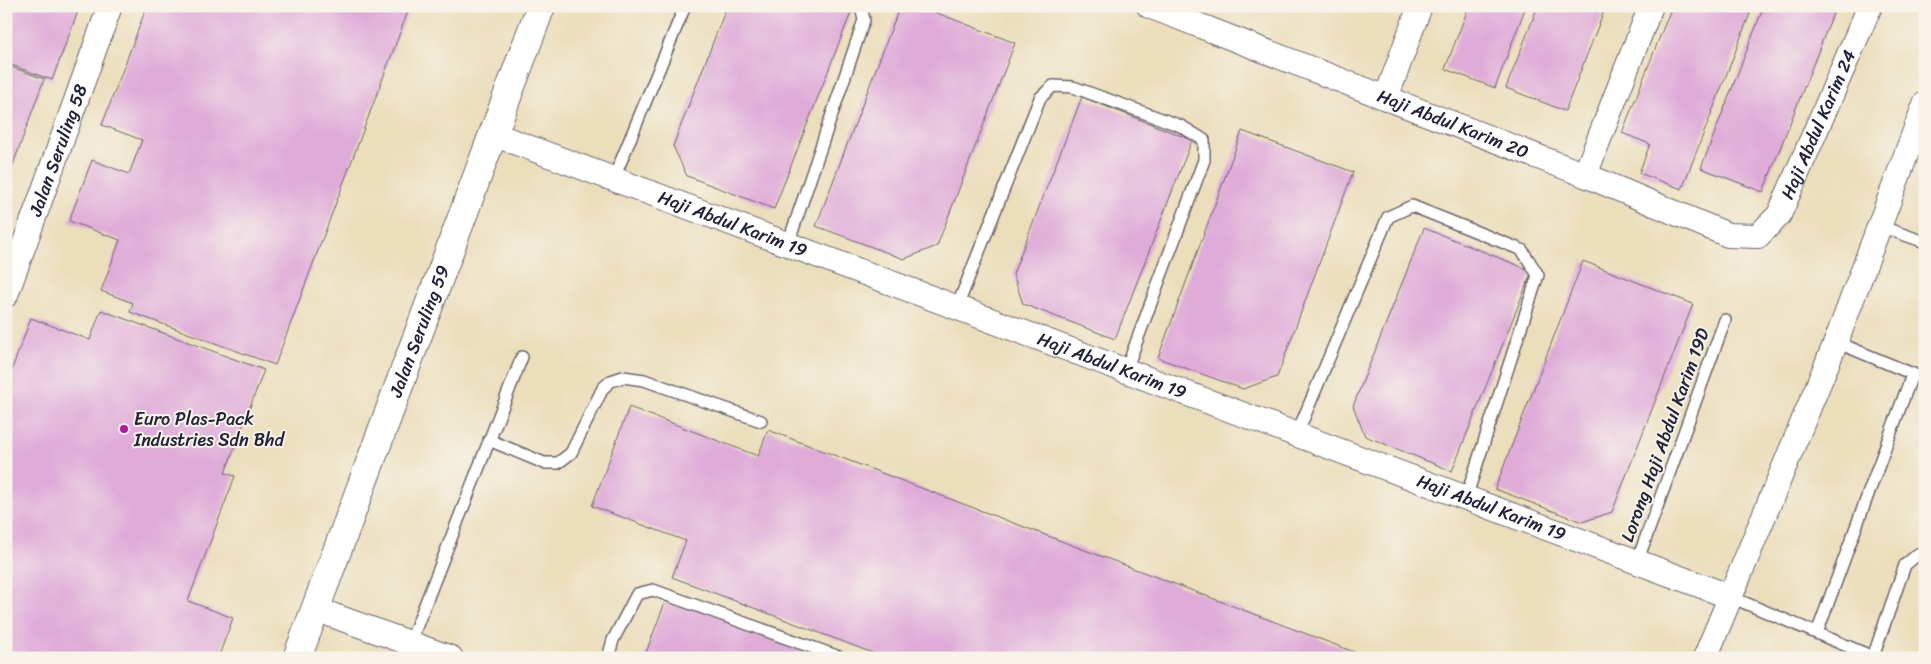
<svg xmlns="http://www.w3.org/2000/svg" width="1931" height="664" font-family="Sriracha,sans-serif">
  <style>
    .building { fill: #dfacd9 }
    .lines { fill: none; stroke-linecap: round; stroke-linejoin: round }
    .lane-casing { stroke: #686468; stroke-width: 14 }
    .street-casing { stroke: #686468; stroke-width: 26 }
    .secondary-casing { stroke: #686468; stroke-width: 30 }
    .lane { stroke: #fff; stroke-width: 11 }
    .street { stroke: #fff; stroke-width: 24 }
    .secondary { stroke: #fff; stroke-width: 28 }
    .poi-dot { fill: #b5179e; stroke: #f7f3e8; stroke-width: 2 }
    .labels { text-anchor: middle; stroke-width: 4; stroke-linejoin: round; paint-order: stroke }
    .street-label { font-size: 18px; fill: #22223b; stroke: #f7f3e8 }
    .poi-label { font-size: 18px; fill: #22223b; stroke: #f7f3e8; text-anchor: start }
  </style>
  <rect width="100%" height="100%" fill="#f7f3e8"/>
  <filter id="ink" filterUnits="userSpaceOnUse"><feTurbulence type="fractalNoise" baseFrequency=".02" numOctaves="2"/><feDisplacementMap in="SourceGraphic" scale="10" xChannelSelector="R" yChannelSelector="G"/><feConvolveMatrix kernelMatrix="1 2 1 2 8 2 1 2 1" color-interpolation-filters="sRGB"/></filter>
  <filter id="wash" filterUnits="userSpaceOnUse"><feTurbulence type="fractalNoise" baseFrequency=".0096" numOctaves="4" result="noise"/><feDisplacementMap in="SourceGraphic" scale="20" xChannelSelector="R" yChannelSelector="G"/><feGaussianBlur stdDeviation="1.12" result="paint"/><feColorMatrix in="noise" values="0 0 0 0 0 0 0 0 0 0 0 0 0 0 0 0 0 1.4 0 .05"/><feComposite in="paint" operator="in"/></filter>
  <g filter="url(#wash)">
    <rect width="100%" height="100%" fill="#ebdebb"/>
    <g id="blocks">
      <path class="building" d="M6,6h74l-28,74 -46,-17z
        M147,6h263l-135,359 -145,-53 3,-9 -32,-12 19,-51 -51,-19 23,-61 37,14 13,-34 -40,-15z
        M727,6h116l9,4 -78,199 -87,-33 -14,-30z
        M900,6h19l96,37 -78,203 -33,13 -88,-33z
        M1469,6h57l-31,82 -50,-19z
        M1538,6h68l-41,105 -59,-23z
        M1672,6h81l-71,183 -43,-16 11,-29 -28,-11z
        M1764,6h72l-73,186 -62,-24z
        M6,65l38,14 -38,105z
        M1082,97l110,43 -77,199 -92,-35 -10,-30z
        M1242,131l111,41 -76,205 -34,12 -85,-31z
        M1424,228l108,43 -80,200 -87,-35 -12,-30z
        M1583,261l110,43 -81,208 -30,10 -87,-33z
        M101,310l163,60 -39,103 10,3 -47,125 45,17 -15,40h-212v-273l25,-67 59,22z
        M629,407l129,49 10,-26 602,228h-484l-214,-81 14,-36 -94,-35z
        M667,597l161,61h-184z"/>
    </g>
  </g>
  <g filter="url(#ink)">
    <use href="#blocks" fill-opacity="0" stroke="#686468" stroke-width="1"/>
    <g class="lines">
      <defs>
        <path id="lane" d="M614,178l71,-172
          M1879,226l46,16
          M788,244l76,-224 -3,-14
          M957,307l83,-209 13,-12 20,1 108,39 23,14v20l-78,210
          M1836,342l89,37
          M1297,434l91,-217 24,-11 110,44 16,25 -72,223
          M489,440l55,23h14l13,-10 32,-65 8,-7 12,-4 21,3 117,41
          M1637,562l88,-242
          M1731,597l142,60 32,-92 13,-11h7
          M1817,633l95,-258
          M410,643l112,-286
          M608,658l5,-18 24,-46 16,-4 189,68"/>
        <g id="street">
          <path id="s1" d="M1149,6l436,169 143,60 30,1 21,-21 91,-209"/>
          <path d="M1386,98l34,-92"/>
          <path id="s2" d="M493,134l1238,463"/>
          <path d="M1585,175l66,-169"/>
          <path id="s3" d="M6,295l104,-289"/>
          <path d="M315,609l136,49"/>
          <path d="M1705,658l131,-316 89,-238"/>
        </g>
        <g id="secondary">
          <path id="s4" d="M297,658l244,-652"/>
        </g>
      </defs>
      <use href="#lane" class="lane-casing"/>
      <use href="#street" class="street-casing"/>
      <use href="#secondary" class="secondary-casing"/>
      <use href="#lane" class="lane"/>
      <use href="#street" class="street"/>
      <use href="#secondary" class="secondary"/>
    </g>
  </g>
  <circle class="poi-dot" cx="124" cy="429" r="5"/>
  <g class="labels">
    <g class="street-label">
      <text dy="6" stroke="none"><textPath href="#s1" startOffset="326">Haji Abdul Karim 20</textPath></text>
      <text dy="6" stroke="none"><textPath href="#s1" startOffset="781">Haji Abdul Karim 24</textPath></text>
      <text dy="6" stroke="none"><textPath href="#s3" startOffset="154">Jalan Seruling 58</textPath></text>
      <text dy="6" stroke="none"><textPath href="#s2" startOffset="256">Haji Abdul Karim 19</textPath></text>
      <text dy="6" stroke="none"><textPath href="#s4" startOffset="349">Jalan Seruling 59</textPath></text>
      <text dy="6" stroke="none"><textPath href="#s2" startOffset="661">Haji Abdul Karim 19</textPath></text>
      <text transform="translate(1665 435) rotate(-70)" y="6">Lorong Haji Abdul Karim 19D</text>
      <text dy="6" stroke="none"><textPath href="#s2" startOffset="1066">Haji Abdul Karim 19</textPath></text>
    </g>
    <g class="poi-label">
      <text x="134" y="425">Euro Plas-Pack<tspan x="134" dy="21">Industries Sdn Bhd</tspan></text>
    </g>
  </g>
  <rect width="1931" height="664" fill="none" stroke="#f7f3e8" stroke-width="25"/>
</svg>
